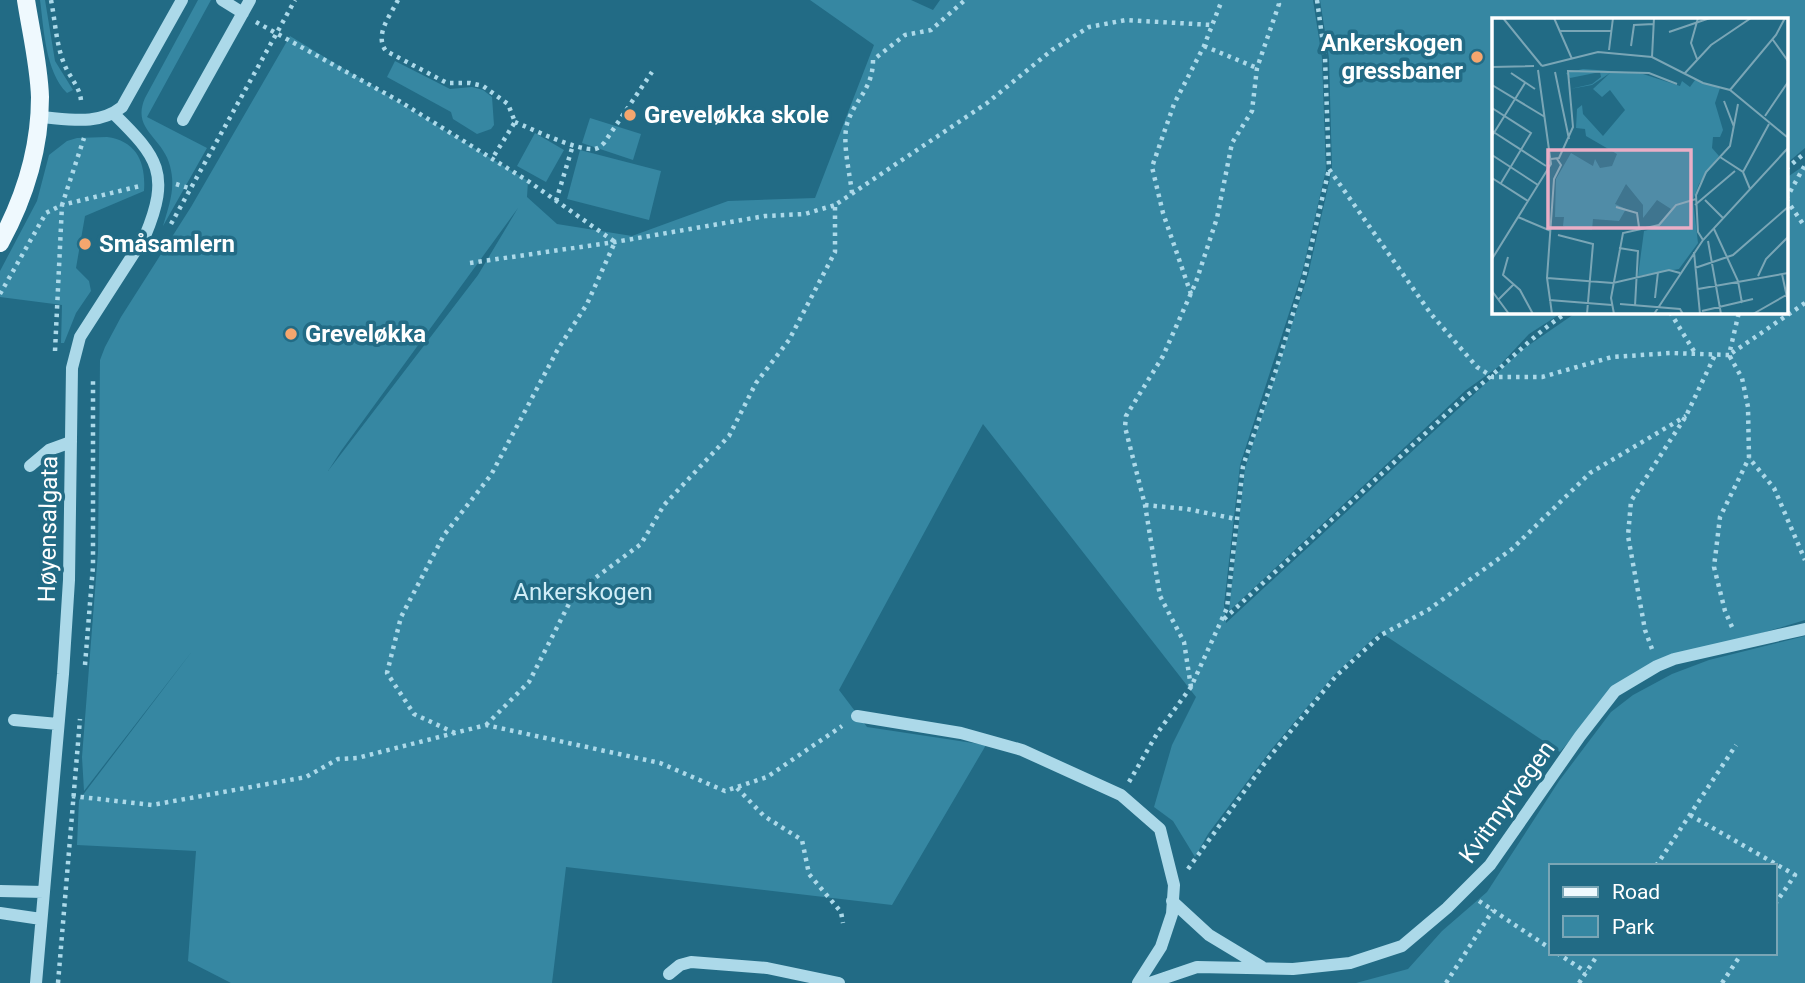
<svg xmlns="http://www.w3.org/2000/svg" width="1805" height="983" font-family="Roboto,sans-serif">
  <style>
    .green { fill: #3687a2; fill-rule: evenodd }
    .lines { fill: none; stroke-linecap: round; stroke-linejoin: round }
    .path { stroke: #acd9e9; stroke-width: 4.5; stroke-dasharray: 3.5 5; stroke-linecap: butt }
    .minor { stroke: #acd9e9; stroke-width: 12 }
    .major { stroke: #eff9fe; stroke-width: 18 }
    .poi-dot { fill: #f5a66e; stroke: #226b85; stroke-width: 2.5 }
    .labels { text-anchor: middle; stroke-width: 7; stroke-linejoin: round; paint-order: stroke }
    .poi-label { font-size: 24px; font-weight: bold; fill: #fff; stroke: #226b85; text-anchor: start }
    .street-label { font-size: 24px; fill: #fff; stroke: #226b85 }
    .park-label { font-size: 24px; fill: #d0edf7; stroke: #226b85 }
    .inset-road { fill: none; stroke: #7aa6b6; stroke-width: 2 }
    .view { fill: #eaaec6; fill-opacity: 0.15; stroke: #eaaec6; stroke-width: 3.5 }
    .inset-edge { fill: none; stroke: #fff; stroke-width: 3.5 }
  </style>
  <rect width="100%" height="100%" fill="#226b85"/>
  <path class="green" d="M40,0h5l10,61 18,29 -6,3c-22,-22 -23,-64 -27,-93z
    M198,0h13l-64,117 60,31 -44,78c6,-21 13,-38 7,-60 -7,-29 -39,-36 -25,-68z
    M810,0h101l22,10 7,-10h373l9,58 4,112 -24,103 -62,192 -16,140 2,18 296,-273 55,-38h209v-134l19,-13v455l-99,30 -90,37 -56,65 -180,-120 -46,43 -64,76 -62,83 -13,23 -22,-36 -19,-14 18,-62 24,-48 -213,-273 -144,266 28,37 119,18 -94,160 -326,-38 -14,116h-321l-43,-22 8,-110 -119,-6 2,-45 114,-150 -109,141 -2,-34 16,-205 2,-192 5,-13 16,-30 70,-110 99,-171 238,145 -1,16 30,27 75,12 96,-35 87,-3 59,-153zM518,208l-40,67 -150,196 13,-20z
    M1320,0h485v148l-19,16v-145h-293v293h70l-34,22 -31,33 -32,23 -237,221 16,-143 63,-193 24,-106 -3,-111z
    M395,61l55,28 22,-2 11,3 9,7 2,28 -3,4 -14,5 -24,-15 -2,-7 -64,-35z
    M590,118l51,16 -8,26 -51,-17z
    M535,133l29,17 -18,32 -29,-16z
    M107,137c30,4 39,26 37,54l-59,25 -9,52 13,13 2,10 -15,22 -12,30h-3l1,-38 -62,-8v-26l37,-70 12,-46 18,-14 10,-3z
    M580,150l81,21 -12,49 -82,-21z
    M1805,636v347h-449l52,-14 34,-38 45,-39 72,-111 52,-69 22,-17 39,-21 37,-14zM1551,866h224v87h-224z"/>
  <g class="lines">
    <path class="path" d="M51,0c4,20 5,42 12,61 5,15 17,25 18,40
      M398,0c-8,16 -24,35 -12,51l61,32h23l13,3 25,18 7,18 -23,37
      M1317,0l8,58 4,111 102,145 46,53 16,10h49l70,-20 59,-4 58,2 10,-43
      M256,22l143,79 129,80 87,61 -28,62 -29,45 -67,126 -47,60 -43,82 -14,56 27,41 41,19
      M1204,46l53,22
      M515,122c17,7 62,29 80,27 4,-1 6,-3 9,-6l48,-71
      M1786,169l19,-16
      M176,184l16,5
      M852,193c-2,-19 -11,-54 -4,-72 9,-24 25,-33 25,-61l32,-25 26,-5 34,-30
      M1786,199l19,-34
      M1786,199l19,28
      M556,201l17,-56
      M171,224l124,-224
      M470,263l145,-21 150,-26 40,-2 30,-9
      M0,294l46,-81 16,-8 22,-67
      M1191,294l-28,-81 -11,-46 22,-63 30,-58 18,-46
      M1805,303l-76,52 13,23 6,29 1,51 25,30 31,72
      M1670,312l25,41
      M55,351l7,-146 78,-19
      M1145,505l42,4 49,10
      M1224,619l242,-223c36,-26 64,-60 102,-84
      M1732,627l-7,-16 -11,-44 6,-50 29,-59
      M1652,649l-7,-19 -17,-94 3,-35 55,-85 29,-61
      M85,665l8,-99v-186
      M1191,687l-7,-45 -24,-46 -15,-91 -20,-78 1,-11 37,-60 33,-74 21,-64 15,-75 20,-32 5,-43 22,-64 -1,-4
      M486,725l43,-43 43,-84 11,-11 58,-43 23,-39 65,-69 27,-53 33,-43 46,-88v-47l152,-102 65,-53 37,-23 37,-7 86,5
      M1129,782l29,-50 33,-45 36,-79 16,-142 33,-96 28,-93 25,-108
      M737,788l27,28 38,24 7,34 32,38 2,11
      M72,796l80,9 154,-28 32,-18 19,-1 129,-33 174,38 65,28 42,-14 75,-51
      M1690,815l105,60 -20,29
      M1656,866l80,-121
      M1188,869l79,-109 69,-84 45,-41 47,-25 84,-61 78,-76 96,-57
      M1479,901l72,48
      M1557,953l29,19
      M58,983l22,-264
      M1446,983l47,-73
      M1579,983l20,-30
      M1722,983l20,-30"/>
    <path class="minor" d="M222,0l21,13
      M39,117c30,2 59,9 83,-10l60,-107
      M183,120l67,-120
      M30,466l19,-16 22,-8
      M857,716l104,17 61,17 99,45 39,34 14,56 -2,29 -11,33 -23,36
      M14,720l44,4
      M0,891l44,1
      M1172,901l37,34 53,32
      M0,913l41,6
      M669,974l11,-9 11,-3 76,6 72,15
      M36,983l27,-309 6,-94 3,-212 8,-31 65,-101c26,-62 13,-79 -31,-122
      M1150,983l47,-16 96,2 57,-6 52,-17 45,-38 43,-43 90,-129 35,-45 42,-25 17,-7 131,-30"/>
    <path class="major" d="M0,243c24,-44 40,-95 40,-146 -1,-32 -9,-65 -14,-97"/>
  </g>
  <g class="poi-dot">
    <circle cx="1477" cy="57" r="7"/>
    <circle cx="630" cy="115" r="7"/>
    <circle cx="85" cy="244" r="7"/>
    <circle cx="291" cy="334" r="7"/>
  </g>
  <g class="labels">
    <g class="poi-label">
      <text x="1463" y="51" text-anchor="end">Ankerskogen<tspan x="1463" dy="28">gressbaner</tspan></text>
      <text x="644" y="123">Greveløkka skole</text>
      <text x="99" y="252">Småsamlern</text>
      <text x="305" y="342">Greveløkka</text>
    </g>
    <g class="street-label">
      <text transform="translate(48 529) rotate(-89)" y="8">Høyensalgata</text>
      <text transform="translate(1507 802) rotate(-54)" y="8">Kvitmyrvegen</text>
    </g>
    <g class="park-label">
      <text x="583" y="600">Ankerskogen</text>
    </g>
  </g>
  <g transform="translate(1492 18)">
    <rect width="296" height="296" fill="#226b85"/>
    <path d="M91,51l57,4 40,13 2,-5 8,6 5,-7 25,8 -5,15 8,27 -3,7h-7l-1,11 7,8 -20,28 -6,16 5,43 -19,26 -41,7 6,-45 11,-3 16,-19 -14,-9 -14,18v-13l-17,-21 -11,20 11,5 -7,12 -26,-2 -1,11 -23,-1 -6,-3 1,-9h-9l1,-38 15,-26 27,16 -5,-3 2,-7 5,9 12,-2 5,-12 -31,-18 -1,-7 -9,-1 1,-19 5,-4 1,9 20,22 22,-26 -15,-20 -8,7 -9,-8 17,-16 -18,12 -22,4 22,-5 9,-7 -1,-5 -30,6 -4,-5z" fill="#3687a2"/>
    <path class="inset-road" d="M11,0l39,48M62,0l18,41M67,13h52M177,14l41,-14M281,22l15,21M139,28l3,-21 20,-1M117,32l4,-32M160,39l2,-39M205,41l-6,-16 7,-25M50,48l56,-14 54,5 51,26 27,7 57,47M0,49l42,-1M63,54l14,67M19,55l24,16M193,55l26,-28 40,-27M0,67l53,32M238,72l46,-55 9,-17M232,83l10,26M0,90l39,25 -30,50M273,98l23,-34M0,113l54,35M0,118l33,-53M0,137l46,30M228,139l23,15 7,17M59,141l8,-1 14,-31 -5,-56 81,2 28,11M251,154l26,-48M0,160l36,23M213,182l18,18M203,187l40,-34M124,189l21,6 2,14M26,199l33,14M222,211l24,52 4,22M66,217l35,9 -6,70M211,222l-5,-8 -2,-37 10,-23 24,-26 8,-42M216,223l13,73M127,230l19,3 -3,55M202,234l6,62M16,239l-5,18 17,15 13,24M0,241l59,-95 -13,-94M203,250l38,-13 55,-48M290,256l6,28M266,258l8,-17 22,-22M55,260l66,5 56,-13 11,3M206,271l90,-16M0,273l17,23M163,280l3,-26M7,281l15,-15M57,282l63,5M128,286l60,5 3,5M210,293l51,-12M60,296l-5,-36 7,-99 7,-14 -4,-6M122,296l-3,-16 12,-65 36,-8 17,-20 20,-6M162,296l49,-74 85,-92M261,296l35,-20"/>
    <path class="view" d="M56,132h143v78h-143z"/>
    <rect width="296" height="296" class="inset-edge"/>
  </g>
  <rect x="1549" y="864" width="228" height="91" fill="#226b85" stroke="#7aa6b6" stroke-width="2"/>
  <rect x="1563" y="887" width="35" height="10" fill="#eff9fe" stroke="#7aa6b6" stroke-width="2"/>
  <text x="1612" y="899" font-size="21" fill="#ffffff">Road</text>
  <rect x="1563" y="916" width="35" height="21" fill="#3687a2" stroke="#7aa6b6" stroke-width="2"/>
  <text x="1612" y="934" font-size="21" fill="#ffffff">Park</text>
</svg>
